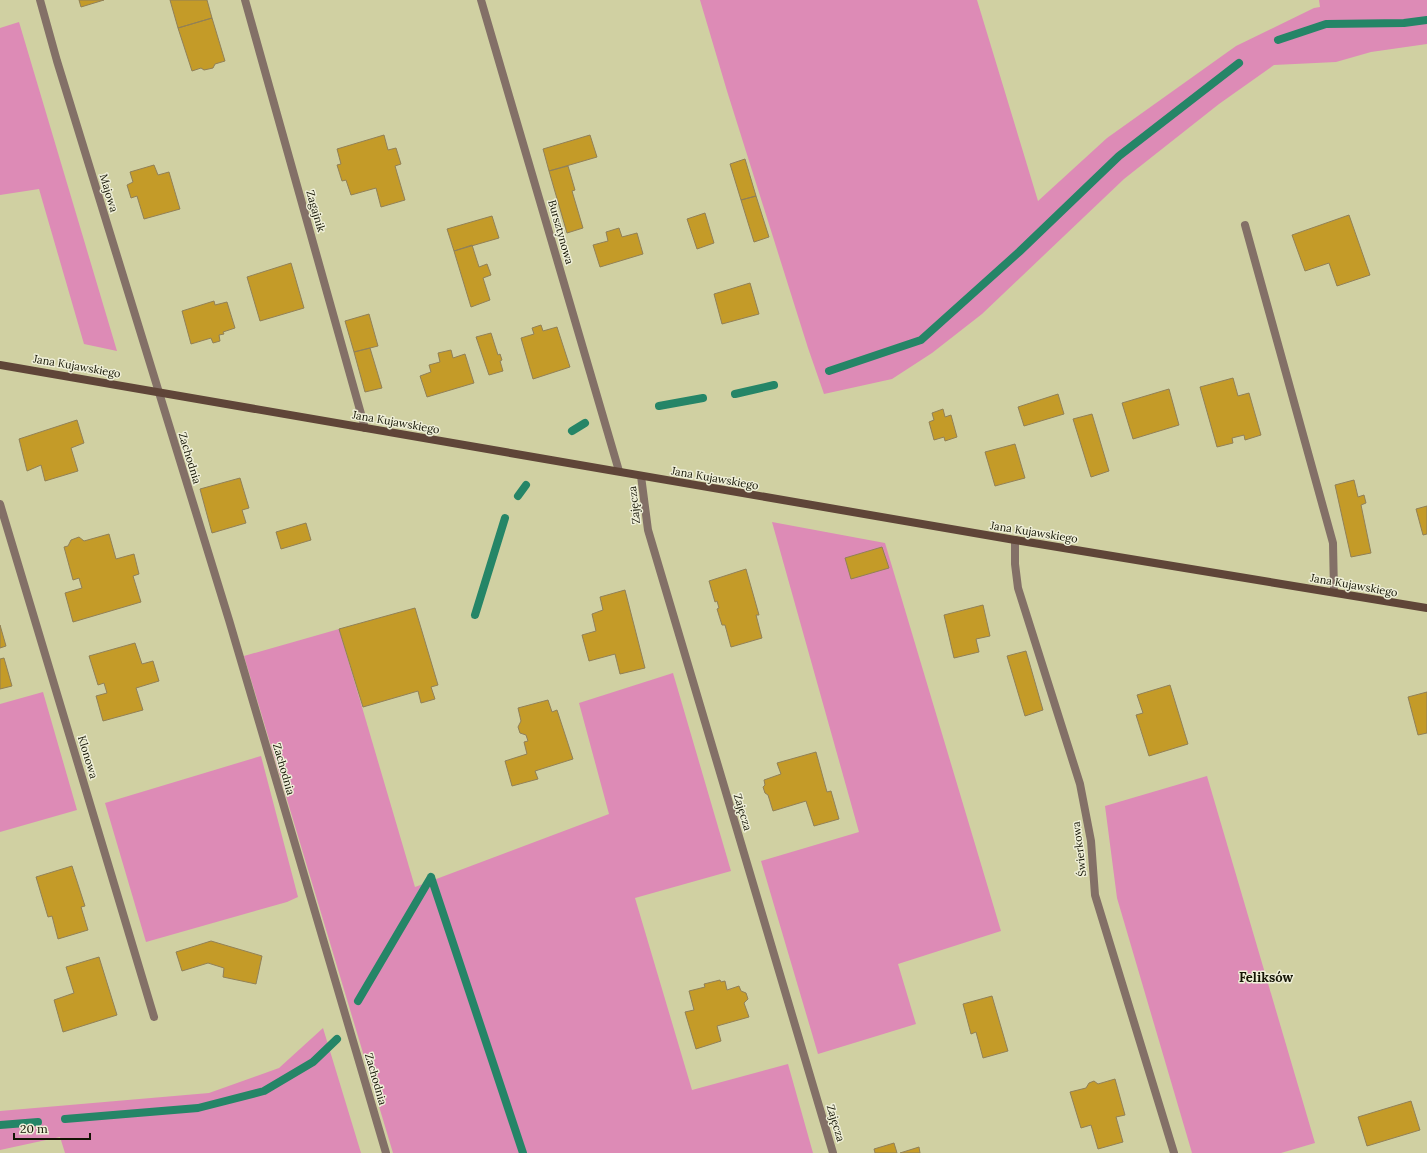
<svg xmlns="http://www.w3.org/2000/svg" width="1427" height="1153" font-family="Lora,serif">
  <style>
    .green { fill: #dd8bb6 }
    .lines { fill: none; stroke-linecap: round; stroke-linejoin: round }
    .stream { stroke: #258567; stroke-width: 8 }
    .building { fill: #c49b28; stroke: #918057 }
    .service { stroke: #837067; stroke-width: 8 }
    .minor { stroke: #837067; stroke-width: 8 }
    .secondary { stroke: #5f4538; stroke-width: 8 }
    .labels { text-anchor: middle; stroke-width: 3; stroke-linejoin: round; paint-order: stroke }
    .street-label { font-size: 11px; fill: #141404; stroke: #efefd8 }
    .quarter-label { font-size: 13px; font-weight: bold; fill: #141404; stroke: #efefd8 }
  </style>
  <rect width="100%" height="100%" fill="#d0d0a2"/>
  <path class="green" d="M700,0h277l61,201 69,-63 129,-92 78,-38 6,-1 -1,-7h108v44l-56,8 -35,10 -62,3 -55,39 -95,75 -142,135 -50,39 -40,26 -68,15 -16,-46 -81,-257z
    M19,22l98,329 -33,-7 -45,-155 -39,6v-167z
    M772,522l113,21 116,388 -103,33 18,60 -98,30 -57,-193 98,-29z
    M339,629l76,258 194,-73 -30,-111 94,-30 58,198 -96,27 57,192 96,-26 25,89h-420l-149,-497z
    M43,692l34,118 -77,22v-128z
    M261,756l37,141 -11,5 -141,40 -41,-139z
    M1207,776l108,367 -34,10h-89l-75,-255 -12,-92z
    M323,1028l38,125h-296l-5,-16 -60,13v-39l209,-18 70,-25z"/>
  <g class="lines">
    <path class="stream" d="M1278,40l48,-16 78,-1 23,-3
      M829,371l92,-31 98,-88 100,-96 120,-93
      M735,394l39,-9
      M659,406l44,-8
      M572,431l13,-8
      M518,496l8,-11
      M475,615l30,-97
      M431,877l92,276
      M358,1001l73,-124
      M65,1119l133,-11 66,-17 49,-29 24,-23
      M0,1125l38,-3"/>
  </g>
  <path class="building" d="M79,0h25l-23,7z
    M170,0h37l5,18 -34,10z
    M212,18l13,43 -10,3 -2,4 -9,2 -3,-2 -9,3 -14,-43z
    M384,135l4,15 8,-2 5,16 -6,2 10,34 -24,7 -5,-19 -25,7 -5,-15 -4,1 -5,-16 4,-1 -4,-15z
    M590,135l7,22 -48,14 -6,-22z
    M745,159l11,37 -15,4 -11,-36z
    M154,165l4,10 11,-3 11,37 -36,10 -7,-23 -6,2 -4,-13 6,-3 -3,-10z
    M568,166l7,24 -3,1 11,37 -16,5 -18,-62z
    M756,196l13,41 -15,5 -13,-42z
    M705,213l9,30 -17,6 -10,-30z
    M1349,215l21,60 -33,11 -8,-23 -24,8 -13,-36z
    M492,216l7,22 -45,13 -7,-22z
    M619,228l3,9 15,-4 6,21 -43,13 -7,-22 15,-4 -2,-9z
    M472,245l7,22 8,-3 4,11 -8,3 7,22 -19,7 -17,-56z
    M291,263l13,45 -44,13 -13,-44z
    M750,283l9,31 -37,10 -8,-30z
    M214,301l1,4 12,-3 8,26 -12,4 1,2 -5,1 1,6 -7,2 -2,-5 -20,6 -9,-33z
    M369,314l9,32 -24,6 -9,-31z
    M541,325l2,6 14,-4 13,40 -37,12 -12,-41 13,-4 -2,-6z
    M491,333l7,22 2,-1 2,6 -2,1 3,10 -14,4 -13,-38z
    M370,348l12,40 -17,4 -11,-40z
    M451,350l2,8 12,-4 9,29 -47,14 -7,-21 11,-4 -2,-7 11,-3 -2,-9z
    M1233,378l5,18 11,-3 12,42 -16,5 -1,-5 -12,3 1,5 -16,4 -17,-60z
    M1169,389l10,36 -46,14 -11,-36z
    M1058,394l6,20 -40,12 -6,-19z
    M943,409l2,8 6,-2 6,22 -12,4 -1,-4 -10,3 -5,-18 5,-2 -2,-7z
    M1092,414l17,57 -18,6 -18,-58z
    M77,420l7,23 -13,5 7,23 -33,10 -4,-16 -14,6 -8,-32z
    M1015,444l10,34 -30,8 -10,-34z
    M240,478l9,30 -7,2 4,13 -34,10 -12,-44z
    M1354,480l4,17 6,-2 2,8 -5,2 10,48 -20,4 -16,-72z
    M1427,506v28l-4,1 -7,-26z
    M306,523l5,17 -30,9 -5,-17z
    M109,534l7,25 18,-5 5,20 -6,2 8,26 -68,20 -8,-29 17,-5 -3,-10 -6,2 -9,-33 4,-1 3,-6 8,-3 5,4z
    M882,547l7,21 -38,11 -6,-21z
    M746,569l13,46h-3l6,23 -31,9 -6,-22h-3l-5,-16 2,-1 -2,-7 -2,1 -6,-21z
    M625,590l20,78 -25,6 -5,-20 -26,7 -7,-26 14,-4 -4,-17 11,-4 -3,-13z
    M983,605l7,31 -14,3 3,13 -25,6 -10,-43z
    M415,608l23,77 -7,2 4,12 -14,4 -3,-12 -55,16 -24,-78z
    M0,625l6,21 -6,2z
    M135,643l7,21 11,-3 6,20 -23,7 7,22 -40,11 -7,-25 11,-3 -3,-10 -6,2 -9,-29z
    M1026,651l17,59 -18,6 -18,-60z
    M4,658l8,28 -12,3v-30z
    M1170,685l18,59 -39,12 -13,-41 7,-2 -6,-18z
    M1427,692v41l-9,2 -10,-38z
    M548,700l4,12 5,-2 16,49 -38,12 3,8 -26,7 -7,-25 22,-7 -3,-12 4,-1 -2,-6 -6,-2 -2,-6 3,-6 -3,-13z
    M816,752l11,40 4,-1 8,28 -25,7 -8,-25 -33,10 -5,-16 -3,-2 -2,-6 2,-2 -1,-5 17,-6 -4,-11z
    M72,866l13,40 -4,1 7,23 -30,9 -6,-23 -4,1 -12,-40z
    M211,941l51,15 -6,28 -33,-7 1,-9 -16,-5 -26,8 -6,-19z
    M99,957l18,58 -54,17 -9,-32 20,-7 -8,-26z
    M720,980l1,2 4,-1 2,9 12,-4 2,5 5,2 2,6 -4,4 5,14 -32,9 4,15 -25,8 -11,-37 9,-2 -5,-19 16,-4 -1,-3z
    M992,996l16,55 -25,7 -7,-26 -5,2 -8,-30z
    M1115,1079l10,36 -9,2 7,25 -25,7 -7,-24 -10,3 -11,-36 16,-4 3,-5 5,-2 4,3z
    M1411,1101l9,29 -53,16 -9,-29z
    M894,1143l3,10h-22l-1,-4z
    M919,1147l1,6h-20z"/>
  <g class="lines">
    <path class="service" d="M1245,225l88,318 1,49"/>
    <path class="minor" d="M40,0l17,61 172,559 157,533
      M245,0l120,428
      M481,0l138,471
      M641,476l7,54 185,623
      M0,504l154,513
      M1015,540v24l3,24 62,196 11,57 4,54 79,258"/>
    <path class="secondary" d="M0,365l1015,175 412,68"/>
  </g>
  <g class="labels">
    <g class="street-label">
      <text transform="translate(109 193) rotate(73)" y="4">Majowa</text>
      <text transform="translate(316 211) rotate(74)" y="4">Zagajnik</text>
      <text transform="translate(561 232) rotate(74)" y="4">Bursztynowa</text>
      <text transform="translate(77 366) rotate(10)" y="4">Jana Kujawskiego</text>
      <text transform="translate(396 422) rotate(10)" y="4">Jana Kujawskiego</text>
      <text transform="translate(190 458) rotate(73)" y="4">Zachodnia</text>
      <text transform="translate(715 478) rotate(10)" y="4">Jana Kujawskiego</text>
      <text transform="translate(634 505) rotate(-96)" y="4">Zajęcza</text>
      <text transform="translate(1034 532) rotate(9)" y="4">Jana Kujawskiego</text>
      <text transform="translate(1354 585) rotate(10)" y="4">Jana Kujawskiego</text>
      <text transform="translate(88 757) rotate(73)" y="4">Klonowa</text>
      <text transform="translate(284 769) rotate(74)" y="4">Zachodnia</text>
      <text transform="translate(743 812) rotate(73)" y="4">Zajęcza</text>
      <text transform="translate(1079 849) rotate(-97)" y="4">Świerkowa</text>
      <text transform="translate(376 1079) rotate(74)" y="4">Zachodnia</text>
      <text transform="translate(836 1123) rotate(73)" y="4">Zajęcza</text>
    </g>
    <g class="quarter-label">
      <text x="1266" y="982">Feliksów</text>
    </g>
  </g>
  <path d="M14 1133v6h76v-6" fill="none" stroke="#141404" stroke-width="2"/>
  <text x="20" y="1133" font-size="12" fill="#141404" stroke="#efefd8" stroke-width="3" paint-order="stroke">20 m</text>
</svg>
